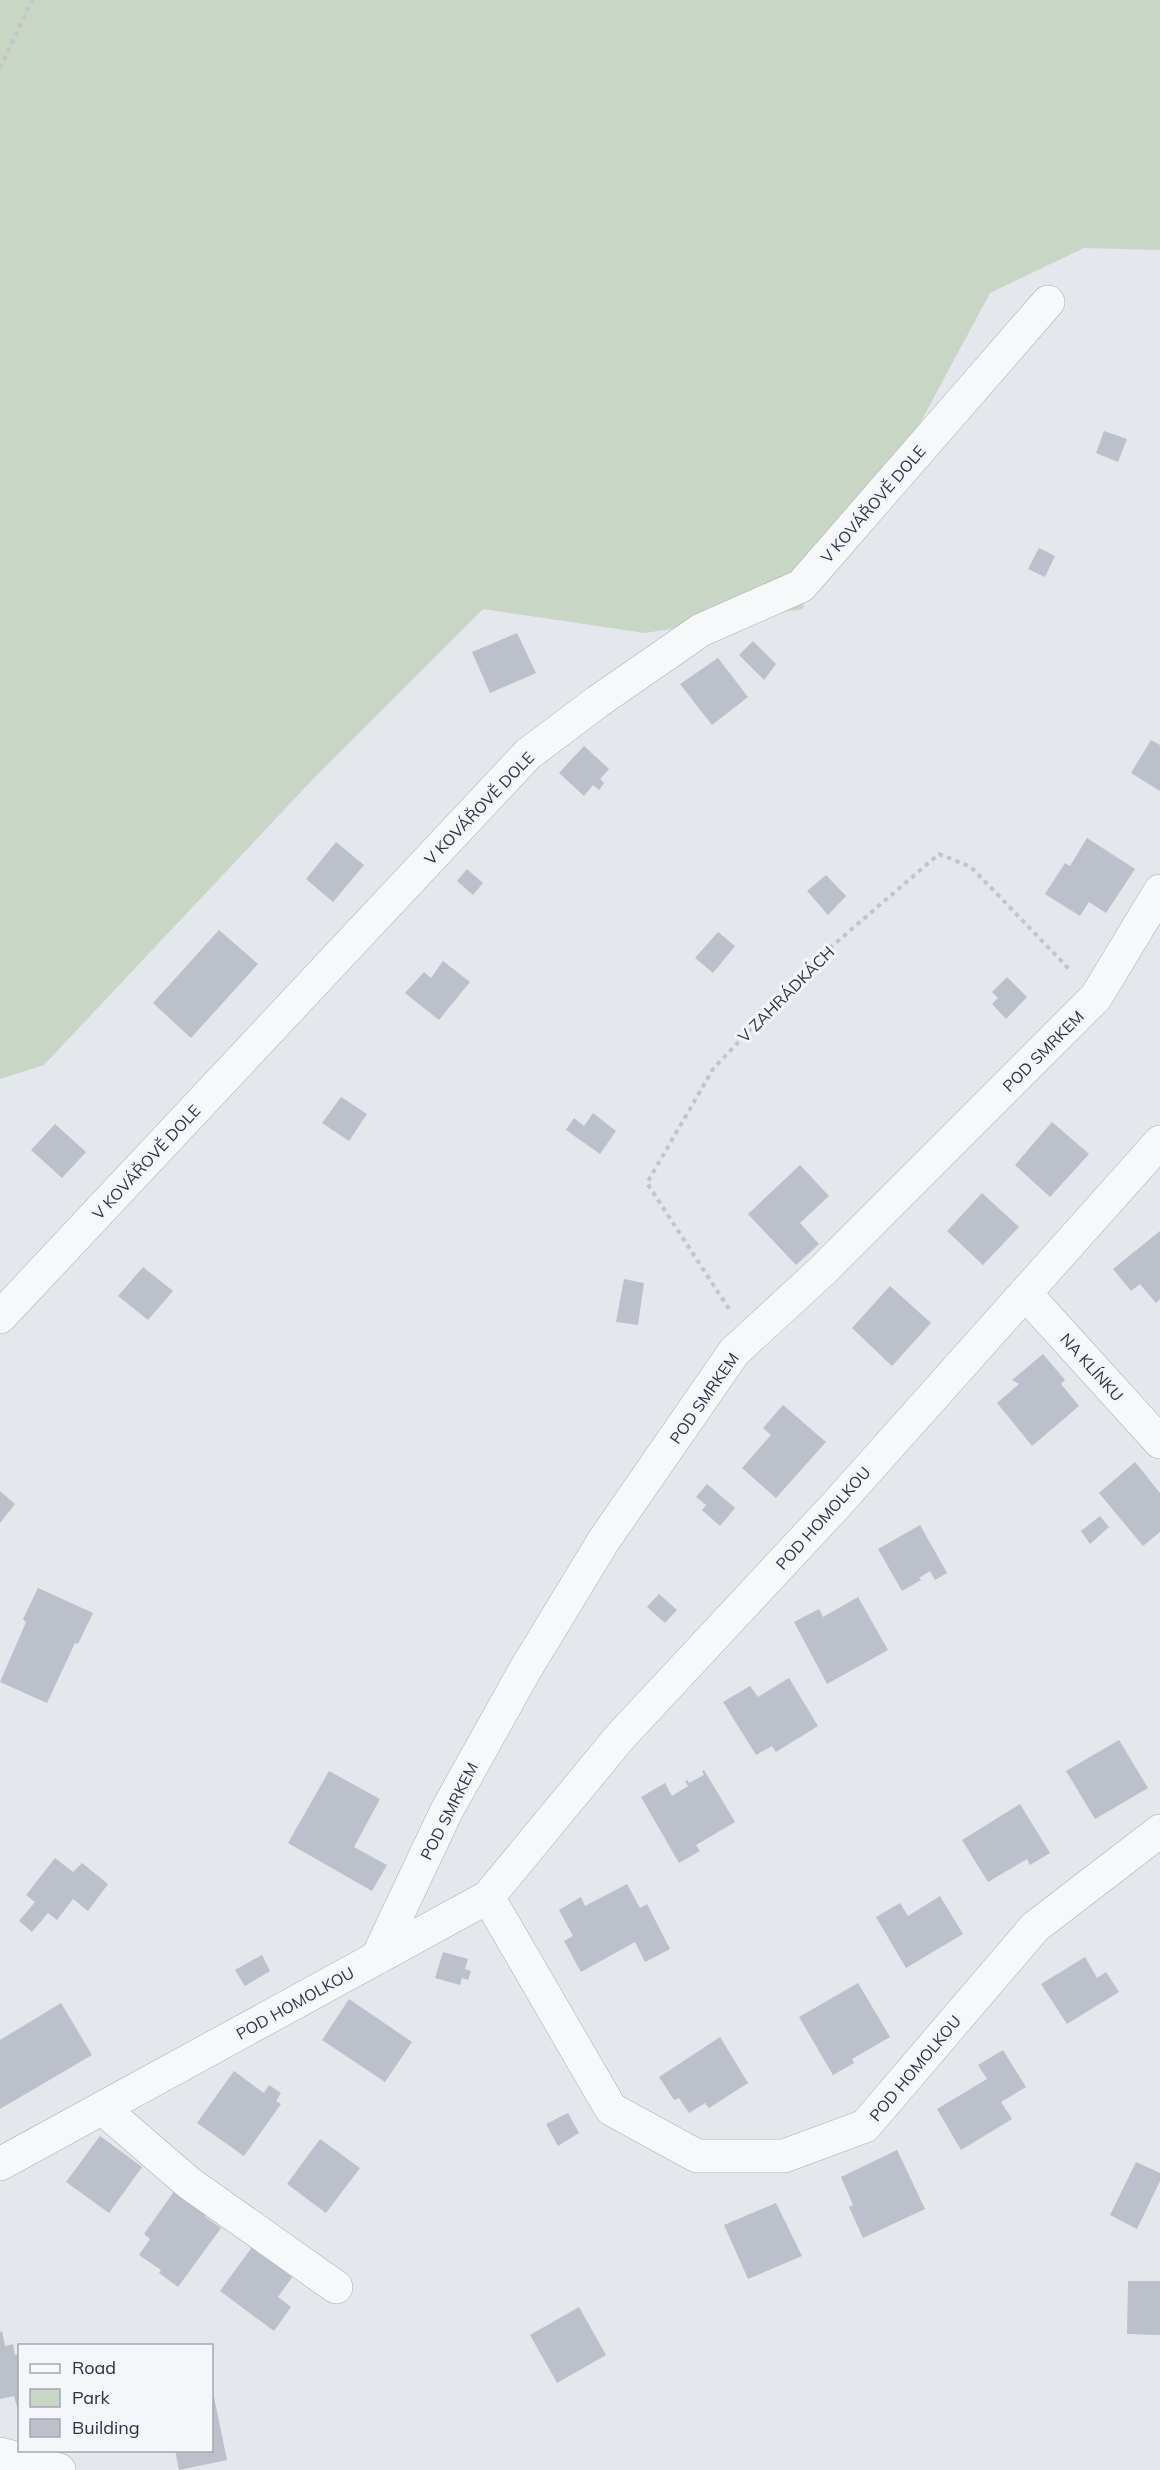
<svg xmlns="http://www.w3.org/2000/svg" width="1160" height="2470" font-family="Mulish,sans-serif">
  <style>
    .green { fill: #c9d6c5 }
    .building { fill: #bbc0ca }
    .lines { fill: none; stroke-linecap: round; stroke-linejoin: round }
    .minor-casing { stroke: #a9aeb7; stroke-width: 34 }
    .path { stroke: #c2c5cb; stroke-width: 4; stroke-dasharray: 4.5 4.5; stroke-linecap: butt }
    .minor { stroke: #f7f8fa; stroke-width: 33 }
    .labels { text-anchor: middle; stroke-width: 6; stroke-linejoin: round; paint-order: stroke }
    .street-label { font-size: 16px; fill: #2b3445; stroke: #f4f6f9 }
  </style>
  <rect width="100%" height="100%" fill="#e4e7ec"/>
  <path class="green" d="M0,0h1160v250l-76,-2 -94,45 -72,134 -109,145 -6,37 -158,24 -162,-24 -169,169 -270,287 -44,14z"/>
  <path class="building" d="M1104,431l23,8 -9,23 -22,-9z
    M1039,548l16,8 -10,21 -17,-8z
    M517,633l19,40 -46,20 -18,-41z
    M753,641l23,23 -12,16 -25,-25z
    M718,658l30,39 -36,28 -32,-41z
    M1151,740l9,5v46l-29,-18z
    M584,746l25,23 -9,10 4,4 -5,7 -6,-5 -9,11 -25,-23z
    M1087,838l48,31 -29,44 -17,-11 -9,14 -35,-22 20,-31 5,3z
    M336,842l28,23 -31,37 -27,-23z
    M467,869l16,14 -10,12 -16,-14z
    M826,875l20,21 -18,19 -21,-24z
    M219,930l39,34 -67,74 -38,-35z
    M718,932l17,14 -22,27 -18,-15z
    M443,961l27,21 -31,38 -34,-27 19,-21 7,6z
    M1007,977l20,20 -21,22 -14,-15 6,-6 -6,-6z
    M341,1097l26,17 -18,27 -27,-18z
    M593,1113l23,18 -16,23 -34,-24 8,-12 10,8z
    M1052,1122l37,32 -39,43 -35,-32z
    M55,1124l31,28 -24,26 -31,-28z
    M800,1165l29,31 -29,27 19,21 -23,21 -48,-51z
    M982,1193l37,34 -36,38 -36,-34z
    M1160,1231v68l-4,4 -16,-19 -9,7 -18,-22z
    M143,1267l30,24 -25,29 -30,-24z
    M624,1279l20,4 -6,42 -22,-3z
    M890,1286l41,37 -39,43 -40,-38z
    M1043,1354l22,26 -4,4 18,22 -47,40 -35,-43 22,-19 -7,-4z
    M783,1405l43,37 -50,56 -34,-30 29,-33 -8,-7z
    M1135,1462l25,31v39l-17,14 -44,-53z
    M707,1484l28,24 -15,18 -18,-16 4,-5 -10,-8z
    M0,1491l15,13 -15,19z
    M1100,1516l9,11 -19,17 -9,-13z
    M920,1525l27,48 -12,7 -5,-9 -11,7 2,2 -19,11 -24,-42z
    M38,1588l55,25 -15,31 -3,-1 -28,60 -47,-21 26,-60 -3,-3z
    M659,1594l18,16 -12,13 -18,-16z
    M858,1597l30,53 -61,34 -33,-62 25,-13 4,8z
    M789,1678l29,48 -42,26 -4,-6 -16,9 -33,-53 27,-16 8,11z
    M1119,1740l29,48 -53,31 -29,-48z
    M704,1770l31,52 -39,23 4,6 -21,12 -38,-66 24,-14 7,13 16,-10 -3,-5 2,-1 2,3 15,-8 -2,-4z
    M329,1771l51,28 -26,48 33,18 -15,26 -84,-48z
    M1020,1804l30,49 -20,12 -3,-6 -39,23 -26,-42z
    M55,1858l18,14 9,-9 26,21 -20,27 -15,-12 -16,21 -9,-7 -16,19 -13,-11 16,-19 -9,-7z
    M627,1884l13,24 7,-4 23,45 -25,13 -10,-20 -54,30 -17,-31 9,-5 -14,-26 22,-13 4,9z
    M940,1896l23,38 -57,34 -30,-51 24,-14 8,13z
    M443,1952l25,7 -3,10 6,2 -3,9 -6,-2 -2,7 -25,-7z
    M262,1955l8,16 -25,15 -10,-16z
    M1085,1957l12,21 9,-6 13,20 -52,32 -26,-40z
    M858,1983l32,54 -38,22 2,4 -21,12 -34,-58z
    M349,1999l63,43 -27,40 -63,-42z
    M61,2003l31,52 -92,54v-69z
    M720,2037l28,46 -39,25 -4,-5 -16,10 -10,-15 -5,2 -15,-23z
    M1003,2050l23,37 -25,15 11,17 -51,31 -24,-41 50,-30 -9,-14z
    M234,2071l30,22 5,-8 12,8 -5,8 5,3 -37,52 -47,-33z
    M568,2113l11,20 -21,13 -12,-22z
    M100,2136l42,31 -33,46 -43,-31z
    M320,2139l40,29 -34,45 -39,-29z
    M897,2150l28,59 -62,29 -14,-31 4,-2 -12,-28z
    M1136,2162l24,11v8l-23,48 -27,-14z
    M175,2190l32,23 -3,3 17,12 -43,59 -19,-14 2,-3 -22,-15 11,-16 -6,-5z
    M776,2203l26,53 -54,23 -24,-54z
    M252,2247l41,29 -15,21 13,10 -17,24 -54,-40z
    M1128,2281h32v54l-33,-1z
    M579,2307l27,48 -49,28 -27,-48z
    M2,2331l3,15 8,-2 2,11 5,-1v63l-6,-21 -14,3v-67z
    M212,2397h2l13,63 -48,10 -4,-20h37z"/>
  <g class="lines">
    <defs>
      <path id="minor" d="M1025,1293l135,149
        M0,1317l528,-563 69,-52 104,-72 100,-44 247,-284
        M488,1897l123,212 86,47h87l81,-30 170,-199 125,-96
        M377,1958l70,-148 78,-140 79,-130 130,-188 89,-82 273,-273 64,-106
        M102,2108l87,75 147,104
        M0,2164l488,-267 132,-160 217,-233 323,-362
        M0,2454l59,16"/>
    </defs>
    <use href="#minor" class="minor-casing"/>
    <path class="path" d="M0,68l32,-68
      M729,1309l-82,-126 66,-114 104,-110 122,-105 32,13 100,104"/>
    <use href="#minor" class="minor"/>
  </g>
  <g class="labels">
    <g class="street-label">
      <text transform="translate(873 504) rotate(-49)" y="6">V KOVÁŘOVĚ DOLE</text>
      <text transform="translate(479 808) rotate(-46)" y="6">V KOVÁŘOVĚ DOLE</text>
      <text transform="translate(786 994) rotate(-45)" y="6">V ZAHRÁDKÁCH</text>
      <text transform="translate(1043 1051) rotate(-45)" y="6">POD SMRKEM</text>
      <text transform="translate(146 1162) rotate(-47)" y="6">V KOVÁŘOVĚ DOLE</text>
      <text transform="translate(1092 1367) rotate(48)" y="6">NA KLÍNKU</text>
      <text transform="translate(704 1398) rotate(-55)" y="6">POD SMRKEM</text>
      <text transform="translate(823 1518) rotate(-48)" y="6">POD HOMOLKOU</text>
      <text transform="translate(449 1811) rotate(-63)" y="6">POD SMRKEM</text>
      <text transform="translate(295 2003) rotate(-29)" y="6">POD HOMOLKOU</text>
      <text transform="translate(915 2068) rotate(-50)" y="6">POD HOMOLKOU</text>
    </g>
  </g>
  <rect x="18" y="2344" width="195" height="108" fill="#f4f6f9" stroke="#a4a8b1" stroke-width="1.5"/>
  <rect x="30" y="2364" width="30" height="9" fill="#f7f8fa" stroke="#a4a8b1" stroke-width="1.5"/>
  <text x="72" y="2374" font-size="18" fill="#2b3445">Road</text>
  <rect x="30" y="2389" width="30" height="18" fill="#c9d6c5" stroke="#a4a8b1" stroke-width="1.5"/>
  <text x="72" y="2404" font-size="18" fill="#2b3445">Park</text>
  <rect x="30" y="2419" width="30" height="18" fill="#bbc0ca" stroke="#a4a8b1" stroke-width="1.5"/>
  <text x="72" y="2434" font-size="18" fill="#2b3445">Building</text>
</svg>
